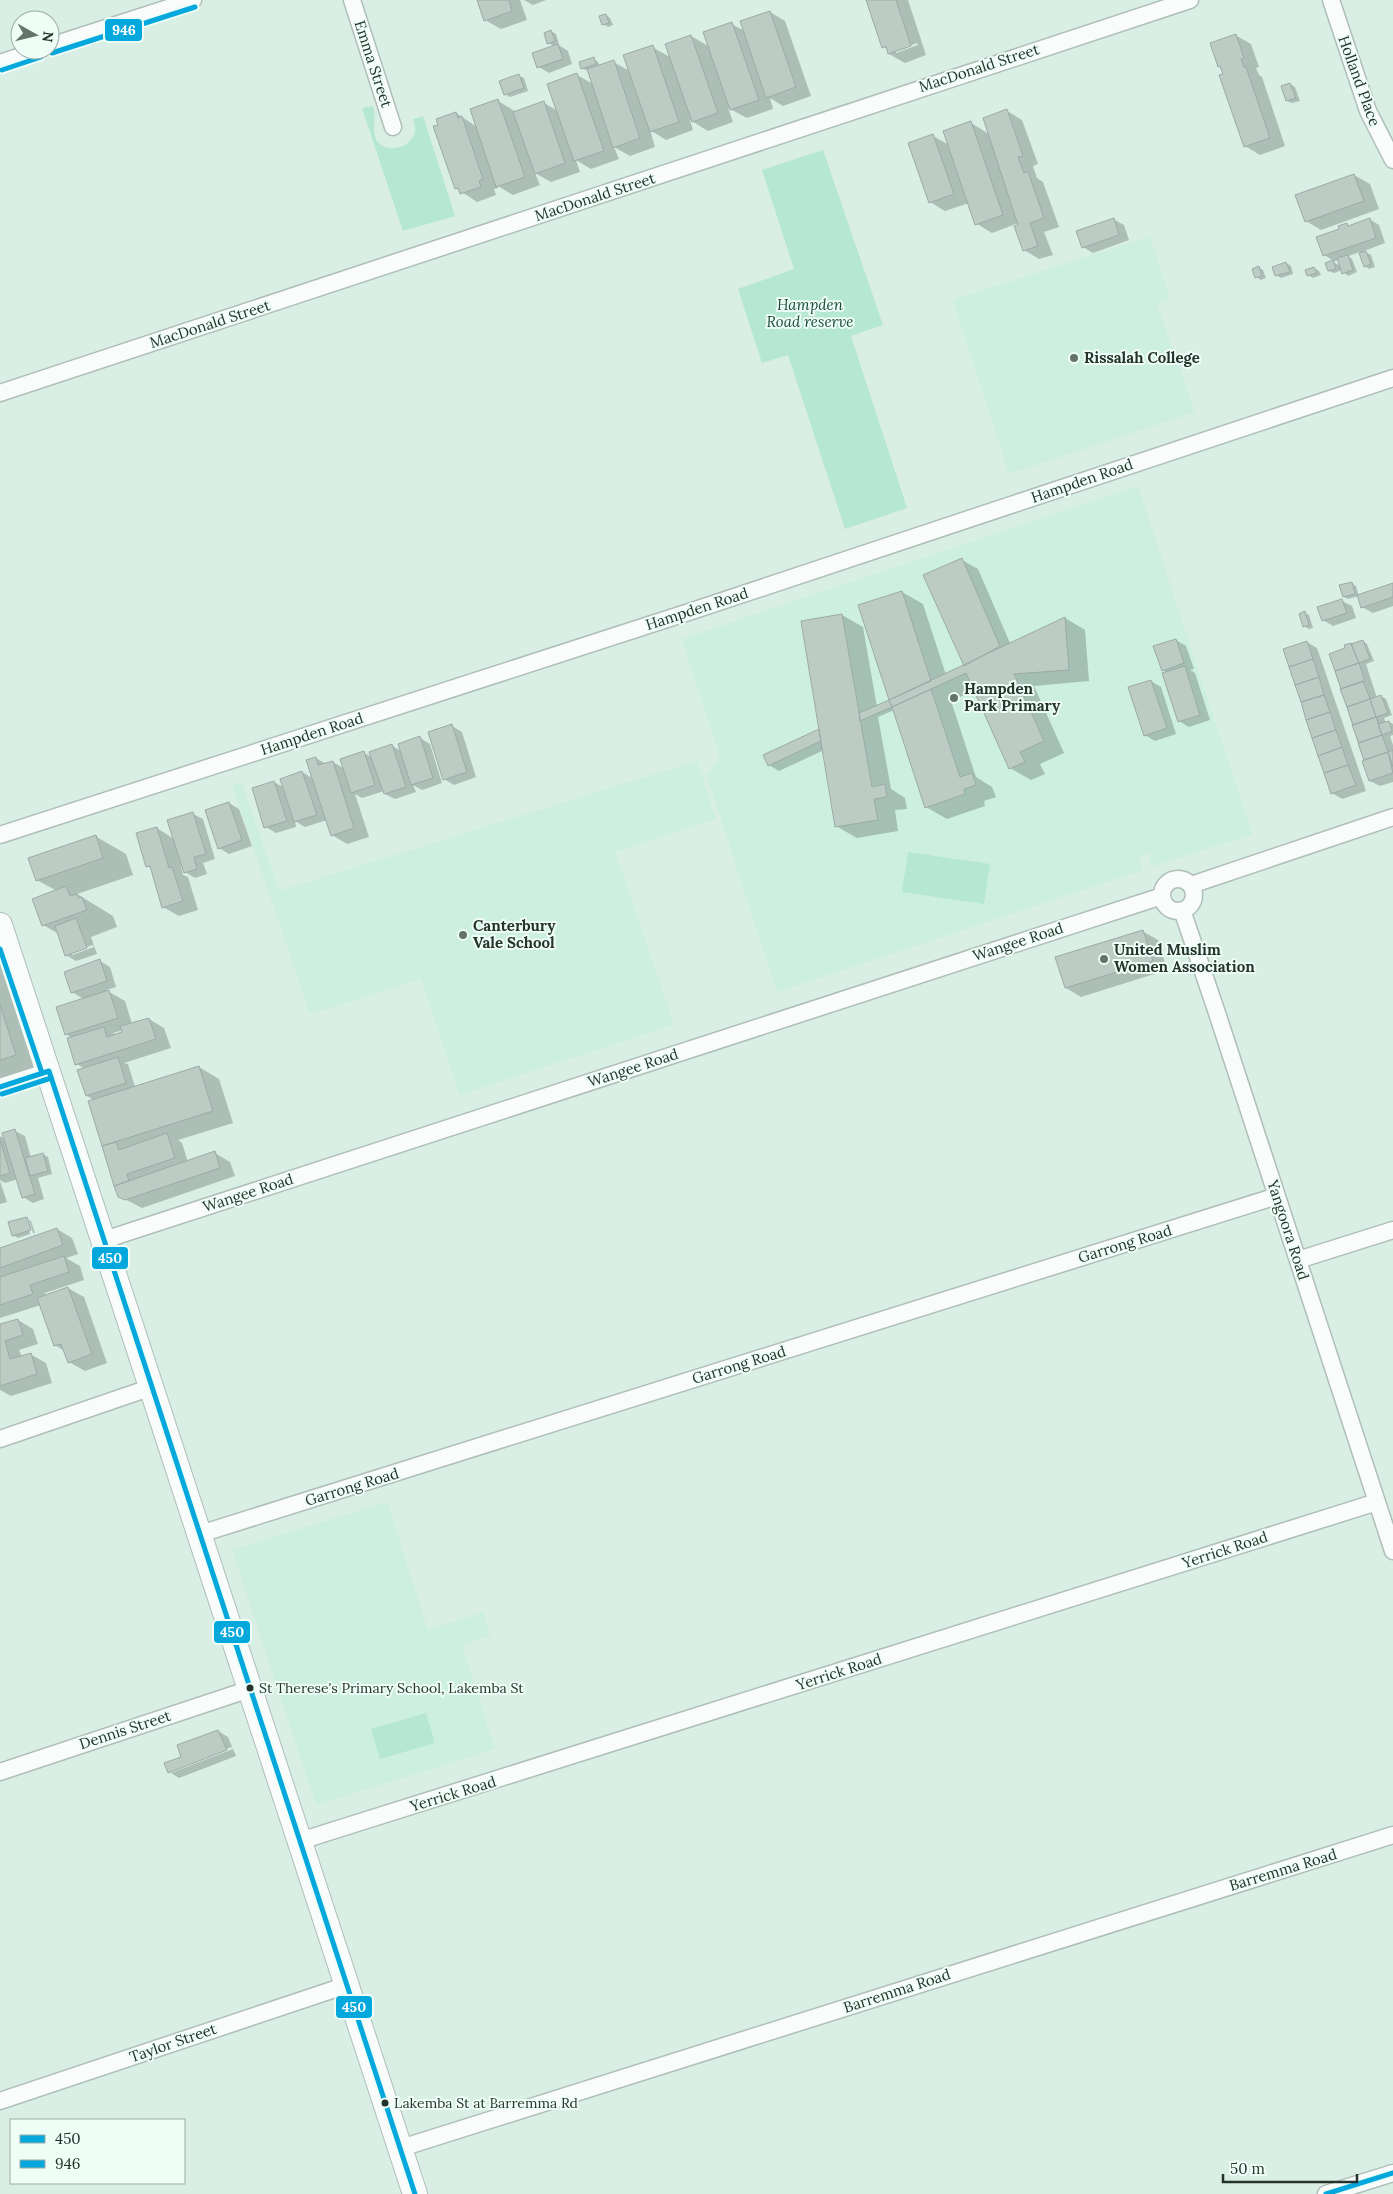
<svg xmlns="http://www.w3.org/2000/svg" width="1393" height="2194" font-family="Lora,serif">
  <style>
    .built { fill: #cdefe1 }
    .green { fill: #b5e7d3 }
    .shadow { fill: #0003; fill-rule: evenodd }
    .building { fill: #bcccc5; stroke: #9caba5 }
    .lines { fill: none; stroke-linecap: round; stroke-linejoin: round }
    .minor-casing { stroke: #afbfb8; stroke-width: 19 }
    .secondary-casing { stroke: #afbfb8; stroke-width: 26 }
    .minor { stroke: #f9fcfb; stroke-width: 16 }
    .secondary { stroke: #f9fcfb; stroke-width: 24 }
    .bus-1-casing { stroke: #effdf7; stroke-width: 9 }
    .bus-2-casing { stroke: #effdf7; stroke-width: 9 }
    .bus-1 { stroke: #04a8dc; stroke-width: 5 }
    .bus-2 { stroke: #04a8dc; stroke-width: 5 }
    .poi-dot { fill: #64746d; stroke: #effdf7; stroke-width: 2 }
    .bus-dot { fill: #25332d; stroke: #effdf7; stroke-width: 2 }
    .labels { text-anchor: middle; stroke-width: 4; stroke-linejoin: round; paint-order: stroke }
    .bus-label { font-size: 14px; fill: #25332d; stroke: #effdf7; text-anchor: start }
    .street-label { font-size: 15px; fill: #25332d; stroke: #effdf7 }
    .park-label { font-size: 15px; font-style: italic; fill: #194c3b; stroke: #effdf7 }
    .poi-label { font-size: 15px; font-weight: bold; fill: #25332d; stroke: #effdf7; text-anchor: start }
    .line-badge { stroke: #effdf7; stroke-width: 2 }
    .badge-label { font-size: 14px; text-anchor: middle; font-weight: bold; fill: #fff }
  </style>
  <rect width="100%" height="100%" fill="#d9eee5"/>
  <path class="built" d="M1150,236l20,63 -13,5 38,108 -186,62 -56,-174z
    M1138,486l114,348 -101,33 -2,-15 -10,5 4,13 -366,122 -70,-216 13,-20 -38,-117z
    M697,761l19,58 -101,33 59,172 -214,71 -39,-116 -111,35 -78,-229 10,-2 37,108z
    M387,1502l41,128 56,-18 6,24 -28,9 33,104 -179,56 -84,-255z"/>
  <path class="green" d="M373,106c4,10 -2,25 4,35 9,13 32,7 37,-6 2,-5 1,-11 -1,-16l10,-3 32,100 -52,15 -41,-123z
    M823,150l60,175 -32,11 56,172 -62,21 -57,-174 -26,8 -24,-74 56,-20 -32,-99z
    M908,852l82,12 -6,40 -82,-12z
    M426,1713l9,30 -55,16 -9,-30z"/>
  <path class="shadow" d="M478,0h42l7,20 -26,9 -16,-9z
    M524,0h22l-13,5z
    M867,0h41l18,55 -21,8 -16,-9 -1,-5 -5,-2zM917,43l1,2 -22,8v-2z
    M770,12l15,9 26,75 -28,10 -13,-8 3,11 -26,9 -19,-10 5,14 -25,9 -18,-11 3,10 -27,10 -16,-10 5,17 -25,9 -16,-9 5,12 -28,10 -15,-9 4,12 -29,10 -16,-9 5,12 -27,10 -15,-9v2l-4,1 2,6 -19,7 -21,-14 -17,-63 17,-12 21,14 21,-26 15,9 2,3 29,-10 14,8 19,-36 16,9 -5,-13 -5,-2 -2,-6 13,-4 4,3 2,4 13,-4 17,9 22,-24 18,10 21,-21 19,11 21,-23 14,7z
    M606,15l4,3 3,7 -5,2 -5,-3z
    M551,31l5,3 3,10h-2l11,7 4,13 -23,9 -10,-6 15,-21 -6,-3z
    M1235,35l16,9 8,23 -3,1 3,7 3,2 23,69 -25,9 -15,-9 -21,-72 -5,-8z
    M519,76l5,2 4,13 -18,6 -5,-3z
    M1290,84l5,3 5,14 -8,2 -5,-2z
    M1007,111l15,9 16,44 -5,2 4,12 6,4 16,45 -15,5 9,23 -14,4 -15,-9 -5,-27 -27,10 -15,-9 -8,-21 -24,8 -15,-9 3,-66 16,9 22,-22 18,11z
    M1354,175l16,9 9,25 -58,21 -15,-9z
    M1113,219l11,6 5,15 -36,13 -10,-6z
    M1369,219l10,6 6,18 -21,8 7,4 4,12 -6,2 -4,-3 -5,-14 -12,4 4,3 5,13 -9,4 -6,-6 -8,3 -5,-2 -3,-7 8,-3 -10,-6 16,-25 7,-5 3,1zM1338,260l3,6 -8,-4z
    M1286,263l5,3 2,8 -12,4 -5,-3z
    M1259,268l4,2 3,8 -5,2 -5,-3z
    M1314,268l5,3 2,4 -8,3 -5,-3z
    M962,560l16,9 32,74 55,-25 20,12 4,51 -55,5 30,67 -24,11 5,10 -14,6 -21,-12 -35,-78 -24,11 25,76 16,10 4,10 -12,4 1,5 -38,13 -21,-12 -32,-97 -16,7 13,72 14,9 2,11 -12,1 3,21 -41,7 -21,-12 -12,-76 -45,21 -10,-6 51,-35 22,-115 21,12 14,80 14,-7 11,-108 21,12 23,71 19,-10z
    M1351,583l5,3 3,10 34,-12v22l-20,7 -11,-6 -3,-11 -11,3 -4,-2z
    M1342,601l10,5 4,12 -23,8 -10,-6z
    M1304,613l5,2 4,13 -4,1 -5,-3z
    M1176,640l10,6 8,23 -4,1 5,3 15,47 -21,7 -10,-6 -12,-48 -4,-3z
    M1363,641l4,3 7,17 -8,3 11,34 4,-2 5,3 6,16 -8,3 2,5 3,-1 4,2v11l-3,1 3,9v37l-13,4 -10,-5 -40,-126z
    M1307,642l10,6 49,143 -24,8 -10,-6z
    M1151,681l10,6 15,47 -21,7 -10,-6z
    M452,726l10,6 14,45 -22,8 -10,-6z
    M420,738l10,6 12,39 -20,7 -9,-5 3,7 -21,7 -10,-5 -1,-3 -22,7 -7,-4 14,43 -22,7 -15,-9 -5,-15 -22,7 -10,-6 1,6 -20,6 -10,-6 8,-45 11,6 17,-16 12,7 2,-21 10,6 7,-2 12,7 19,-16 9,5 18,-13 10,6z
    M229,803l10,6 13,37 -23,8 -10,-6z
    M193,814l10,5 12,40 -12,4 4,11 -12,4 -10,-6 -2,-7 -2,1 2,9 5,2 10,33 -19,6 -16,-9 -11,-38 -5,-3 10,-38 17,11z
    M95,836l31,18 7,21 -56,19 36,22 4,11 -26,10 6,17 -21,7 -10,-6 -7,-21 -16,-9 14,-34 -20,-11zM93,945l1,2 -22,8v-3z
    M1142,931l16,9 9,30 -86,27 -15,-9z
    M100,961l10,6 6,20 -10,3 19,11 7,23 17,-5 15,9 7,20 -47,15 4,1 7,23 64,-20 20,12 14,44 -55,17 4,3 6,19 27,-9 15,9 5,14 -93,32 -23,-12 -30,-94 5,-2 -7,-4 -2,-27 -8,-5 -5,-26 -6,-4 19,-34 -13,-8zM123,1030l1,3 -8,2 -3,-2z
    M0,962l37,105 -37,12z
    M15,1131l10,5 6,22 12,-4 5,3 4,17 -14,4 6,21 -11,4 -10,-6 -5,-18 -13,4 -5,-3v-44l5,3z
    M0,1181l7,21 -7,2z
    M26,1218l5,3 4,12h-2l-4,-13h-3l4,14 -12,4 -5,-3z
    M57,1229l15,9 6,16 -12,4 14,8 4,14 -39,13 1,3 22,-8 16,9 23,66 -22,8 -16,-9 -3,-10 -11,-7 -14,-40 -41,13v-69z
    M18,1320l15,9 5,15 -19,6 3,7 8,-3 16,9 6,20 -41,13 -11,-6v-64z
    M218,1731l10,6 8,19 -57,22 -8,-5 62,-24 -1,-2 -62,24v2l-1,-1 -3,-8 17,-6 -5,-13z"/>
  <path class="building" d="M477,0h32l3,11 -28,10z
    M866,0h30l15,46 -23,8 -2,-8 -4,2z
    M770,11l26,76 -30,11 -26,-77z
    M606,14l3,9 -7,2 -3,-9z
    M732,22l27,78 -29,10 -27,-78z
    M551,30l4,11 -8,3 -3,-11z
    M1236,34l8,24 -3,1 3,8h2l24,71 -26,9 -25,-72 4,-1 -3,-8 -2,1 -8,-24z
    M691,35l27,78 -26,9 -27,-78z
    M558,44l5,15 -26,9 -5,-15z
    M653,45l26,77 -29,10 -27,-77z
    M594,57l2,7 -15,5 -2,-7z
    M614,60l26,78 -27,10 -26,-79z
    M577,73l27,78 -30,10 -27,-77z
    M519,74l5,14 -20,7 -5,-14z
    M1290,83l6,15 -10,3 -5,-15z
    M498,99l27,78 -29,10 -26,-78z
    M544,101l21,62 -30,11 -22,-62z
    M1007,109l16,47 -5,1 6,16 4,-2 16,47 -14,5 8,23 -15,5 -9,-25 4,-1 -35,-107z
    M456,112l2,6 4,-2 21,63 -4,2 2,6 -21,7 -2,-6 -3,1 -22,-63 5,-1 -2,-6z
    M971,121l32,94 -28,10 -32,-94z
    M933,134l21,60 -25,9 -21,-60z
    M1354,174l10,27 -59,21 -10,-27z
    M1114,218l5,17 -37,13 -6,-17z
    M1370,218l6,20 -53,18 -7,-19 23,-8 -1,-3 9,-3 1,3z
    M1366,251l5,13 -7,3 -5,-14z
    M1348,255l5,15 -11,4 -5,-16z
    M1333,260l3,9 -8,2 -3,-8z
    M1286,262l4,10 -15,4 -3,-9z
    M1259,266l3,10 -7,2 -3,-9z
    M1314,267l3,6 -10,3 -2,-6z
    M962,558l38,88 -36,20 -41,-91z
    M1352,582l3,12 -12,3 -4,-12z
    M1393,583v14l-32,11 -4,-13z
    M902,591l29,90 -42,19 -31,-95z
    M1342,599l5,14 -25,8 -5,-14z
    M1305,611l4,14 -6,2 -4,-13z
    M842,614l30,173 13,-3 2,13 -13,2 4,21 -43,7 -34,-206z
    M1065,617l4,53 -55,4 30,67 -24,11 5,10 -16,7 -43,-96 -74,34 -3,-7z
    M1176,639l8,24 -22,8 -9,-25z
    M1363,640l7,19 -11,4 -8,-19z
    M1307,641l6,18 -24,8 -6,-18z
    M1351,643l8,20 -24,8 -6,-17 16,-6 -1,-3z
    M1313,659l6,18 -24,8 -6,-18z
    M1359,663l6,18 -24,8 -6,-18z
    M1185,666l15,49 -22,7 -16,-49z
    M1319,677l5,18 -23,7 -6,-17z
    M1151,680l16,48 -23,8 -16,-49z
    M1363,681l7,18 -23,8 -7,-18z
    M931,689l29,88 12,-4 4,12 -12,4 1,5 -40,14 -33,-101z
    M1324,695l6,17 -24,8 -5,-18z
    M1381,695l7,18 -12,4 -6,-18z
    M1370,699l6,18 -23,8 -6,-18z
    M889,700l3,7 -32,14 -1,-8z
    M1330,712l6,18 -24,8 -6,-18z
    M1376,717l6,18 -23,8 -7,-18z
    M1389,721l3,10 -10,4 -4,-11z
    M452,724l15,48 -24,8 -15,-48z
    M819,729l2,12 -53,25 -5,-11z
    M1336,730l6,17 -24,9 -6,-18z
    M1382,735l6,17 -24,8 -6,-17z
    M420,736l13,42 -22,7 -13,-41z
    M392,744l14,43 -22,7 -15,-42z
    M1342,747l6,18 -24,8 -6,-17z
    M1393,750v17l-5,-15z
    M364,751l11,34 -24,8 -11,-34z
    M1388,752l5,21 -24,8 -7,-20z
    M316,757l2,8 15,-4 21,67 -23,8 -25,-76z
    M1348,765l8,20 -25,9 -7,-21z
    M302,771l15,44 -23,7 -14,-43z
    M274,781l13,40 -23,7 -12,-40z
    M229,802l13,38 -24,9 -13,-39z
    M193,812l13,42 -12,3 3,12 -13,4 -17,-53z
    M157,827l12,41 3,-1 11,34 -21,7 -12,-42 -4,1 -10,-34z
    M96,835l7,23 -67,23 -8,-23z
    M66,886l4,10 7,-2 2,4 3,-1 5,13 -45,16 -10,-27z
    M76,918l11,30 -22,8 -10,-30z
    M1143,930l10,31 -88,27 -10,-31z
    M100,959l7,22 -36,12 -7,-21z
    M109,990l9,28 -53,17 -9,-28z
    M0,1005l16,50 -16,5z
    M149,1018l7,21 -81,26 -8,-27 37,-11 3,10 15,-5 -2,-6z
    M118,1057l8,26 -40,13 -9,-26z
    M199,1066l14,45 -111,35 -14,-45z
    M15,1129l20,65 -13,4 -20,-65z
    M167,1133l8,25 -48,16 2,7 -15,5 -12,-40 14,-4 3,8z
    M0,1140l10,33 -10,3z
    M215,1151l5,17 -95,32 -7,-3 -4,-11z
    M43,1153l5,18 -18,5 -5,-18z
    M27,1217l4,13 -19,6 -4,-14z
    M57,1228l6,17 -63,23v-20z
    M64,1256l5,16 -39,13 3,9 -33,11v-28z
    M68,1287l24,67 -24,9 -7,-19 -7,2 -17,-48z
    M18,1319l5,16 -18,6 5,18 21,-6 6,21 -37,12v-62z
    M218,1730l9,20 -59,23 -4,-10 17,-6 -4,-12z"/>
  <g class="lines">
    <defs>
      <path id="minor" d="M352,0l41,127
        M1331,0l37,111 25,49
        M50,46l143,-46
        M0,63l39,-13
        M0,393l1190,-393
        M0,835l692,-224 701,-233
        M1162 895a16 16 0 1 1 32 0a16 16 0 1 1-32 0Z
        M1191,885l202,-68
        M1182,910l34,100 177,541
        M0,1087l49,-16
        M104,1240l1058,-344
        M1298,1260l95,-30
        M0,1439l152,-52
        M200,1534l1077,-338
        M0,1772l250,-83
        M300,1841l1077,-339
        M0,2101l347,-116
        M401,2148l992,-313
        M1326,2194l67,-21"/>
      <path id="secondary" d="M0,925l415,1269"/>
    </defs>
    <use href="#minor" class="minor-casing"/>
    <use href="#secondary" class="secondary-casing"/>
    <use href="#minor" class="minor"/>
    <use href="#secondary" class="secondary"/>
    <defs>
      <path id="bus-1" d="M49,1071l366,1123
        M0,1087l49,-16
        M1326,2194l67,-21"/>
      <path id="bus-2" d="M52,53l143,-46
        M2,70l39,-13
        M0,949l42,124
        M2,1094l49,-16"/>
    </defs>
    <use href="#bus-1" class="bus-1-casing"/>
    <use href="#bus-2" class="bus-2-casing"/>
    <use href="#bus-1" class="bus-1"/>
    <use href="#bus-2" class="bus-2"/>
  </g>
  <g class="poi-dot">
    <circle cx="1074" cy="358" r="5"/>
    <circle cx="954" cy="698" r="5"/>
    <circle cx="463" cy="935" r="5"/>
    <circle cx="1104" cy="959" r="5"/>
  </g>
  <g class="bus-dot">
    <circle cx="250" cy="1688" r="4.5"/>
    <circle cx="385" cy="2103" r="4.5"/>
  </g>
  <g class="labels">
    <g class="bus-label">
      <text x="259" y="1693">St Therese's Primary School, Lakemba St</text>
      <text x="394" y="2108">Lakemba St at Barremma Rd</text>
    </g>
    <g class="street-label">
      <text transform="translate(373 64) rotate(72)" y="5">Emma Street</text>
      <text transform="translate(979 68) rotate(-18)" y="5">MacDonald Street</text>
      <text transform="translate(1359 81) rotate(70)" y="5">Holland Place</text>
      <text transform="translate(595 197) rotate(-18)" y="5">MacDonald Street</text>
      <text transform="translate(210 324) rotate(-18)" y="5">MacDonald Street</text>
      <text transform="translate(1082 481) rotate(-19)" y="5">Hampden Road</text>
      <text transform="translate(697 609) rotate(-18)" y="5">Hampden Road</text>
      <text transform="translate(312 734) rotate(-18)" y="5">Hampden Road</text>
      <text transform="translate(1018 942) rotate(-18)" y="5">Wangee Road</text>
      <text transform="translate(633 1068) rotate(-18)" y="5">Wangee Road</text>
      <text transform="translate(248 1193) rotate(-18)" y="5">Wangee Road</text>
      <text transform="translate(1288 1230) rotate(72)" y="5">Yangoora Road</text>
      <text transform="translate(1125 1244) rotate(-17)" y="5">Garrong Road</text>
      <text transform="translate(739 1365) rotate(-17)" y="5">Garrong Road</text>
      <text transform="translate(352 1487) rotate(-17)" y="5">Garrong Road</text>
      <text transform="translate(1225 1550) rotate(-18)" y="5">Yerrick Road</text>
      <text transform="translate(839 1672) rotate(-18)" y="5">Yerrick Road</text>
      <text transform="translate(125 1730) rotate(-18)" y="5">Dennis Street</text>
      <text transform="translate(453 1794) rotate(-17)" y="5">Yerrick Road</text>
      <text transform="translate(1283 1870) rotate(-17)" y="5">Barremma Road</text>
      <text transform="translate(897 1991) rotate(-18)" y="5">Barremma Road</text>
      <text transform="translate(173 2043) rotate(-19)" y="5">Taylor Street</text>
    </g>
    <g class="park-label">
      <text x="810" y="310">Hampden<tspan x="810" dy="17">Road reserve</tspan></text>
    </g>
    <g class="poi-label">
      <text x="1084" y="363">Rissalah College</text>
      <text x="964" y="694">Hampden<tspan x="964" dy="17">Park Primary</tspan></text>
      <text x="473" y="931">Canterbury<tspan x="473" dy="17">Vale School</tspan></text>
      <text x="1114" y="955">United Muslim<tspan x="1114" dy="17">Women Association</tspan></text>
    </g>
  </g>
  <g class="line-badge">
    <rect x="104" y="18" width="39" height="24" rx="5" fill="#04a8dc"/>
    <rect x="91" y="1246" width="38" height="24" rx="5" fill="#04a8dc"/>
    <rect x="213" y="1620" width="38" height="24" rx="5" fill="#04a8dc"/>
    <rect x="335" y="1995" width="38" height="24" rx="5" fill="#04a8dc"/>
  </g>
  <g class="badge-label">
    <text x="124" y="35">946</text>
    <text x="110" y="1263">450</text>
    <text x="232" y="1637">450</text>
    <text x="354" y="2012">450</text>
  </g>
  <rect x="10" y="2119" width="175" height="65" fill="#effdf7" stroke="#9eaca6"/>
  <rect x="20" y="2135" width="25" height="8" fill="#04a8dc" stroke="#9eaca6"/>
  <text x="55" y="2144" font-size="15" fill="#25332d">450</text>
  <rect x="20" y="2160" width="25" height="8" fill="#04a8dc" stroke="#9eaca6"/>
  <text x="55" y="2169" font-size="15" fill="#25332d">946</text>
  <g transform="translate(35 35) rotate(98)"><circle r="24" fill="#effdf7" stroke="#9eaca6"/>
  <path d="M0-4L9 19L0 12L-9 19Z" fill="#64746d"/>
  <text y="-8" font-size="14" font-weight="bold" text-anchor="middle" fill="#25332d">N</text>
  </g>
  <path d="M1223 2174v8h134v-8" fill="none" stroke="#25332d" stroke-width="2.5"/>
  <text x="1230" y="2174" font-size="15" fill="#25332d" stroke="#effdf7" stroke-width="4" paint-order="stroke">50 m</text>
</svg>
